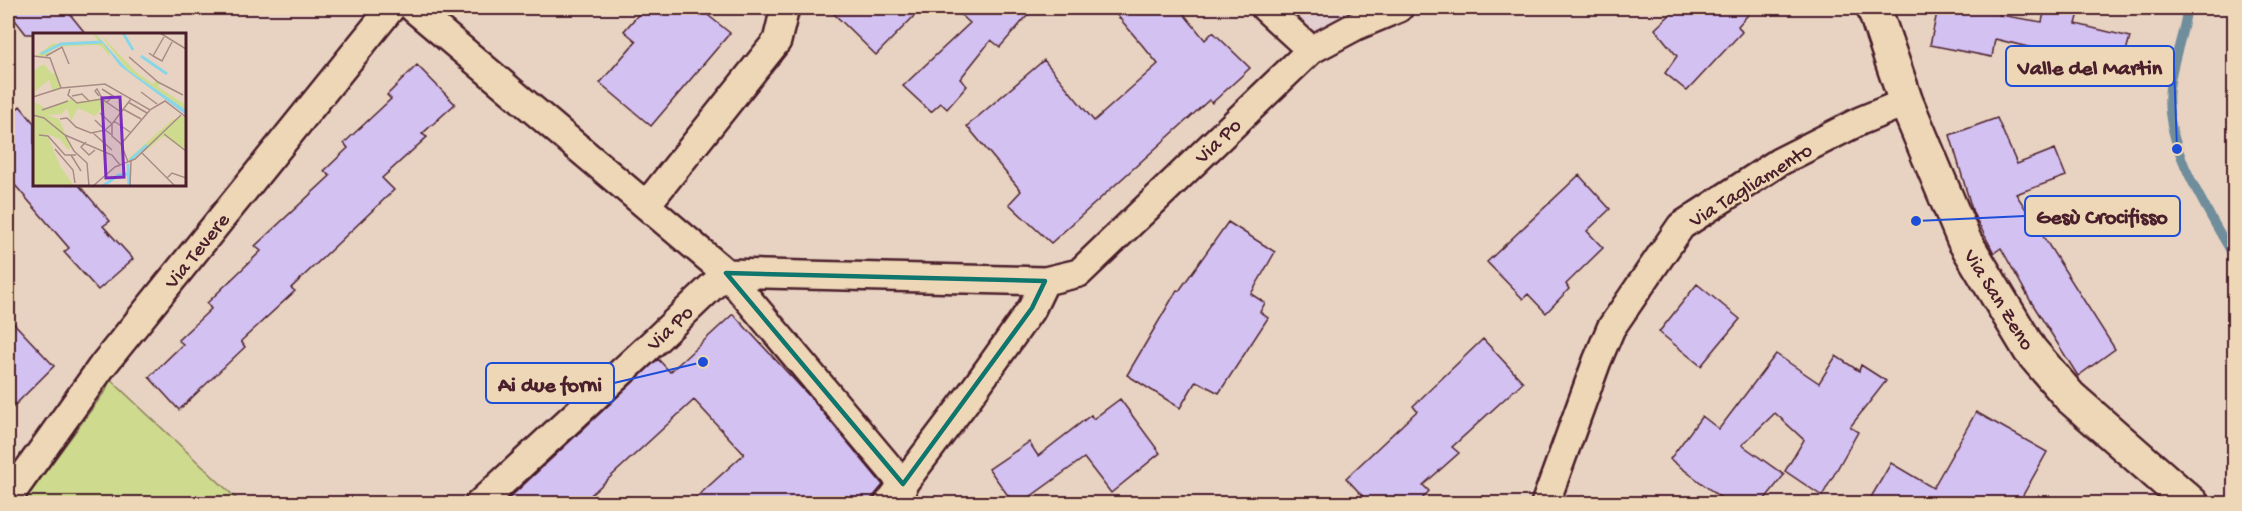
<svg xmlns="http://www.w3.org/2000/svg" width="2242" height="511" font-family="'Gochi Hand',sans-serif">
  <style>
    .built { fill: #e2ced0 }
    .green { fill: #cedb8f; stroke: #8c7d5d; stroke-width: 1.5 }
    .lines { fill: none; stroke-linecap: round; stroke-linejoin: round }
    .stream { stroke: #708d9c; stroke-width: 9 }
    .building { fill: #d3c1f2; stroke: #4a1f2b; stroke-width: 1.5 }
    .minor-casing { stroke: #4a1f2b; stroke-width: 32 }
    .tertiary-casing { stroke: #4a1f2b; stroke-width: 38 }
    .minor { stroke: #edd7b6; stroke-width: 27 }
    .tertiary { stroke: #edd7b6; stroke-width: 33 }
    .marked { fill: none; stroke: #0f766e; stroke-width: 4.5; stroke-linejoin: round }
    .labels { text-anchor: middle; stroke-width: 4.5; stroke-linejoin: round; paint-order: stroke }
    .street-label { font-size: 21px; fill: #4a1f2b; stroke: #edd7b6 }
    .inset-river { fill: none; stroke: #89d6e8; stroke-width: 3 }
    .inset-road { fill: none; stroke: #a98b86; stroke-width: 1.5 }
    .view { fill: #7b2cbf; fill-opacity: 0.15; stroke: #7b2cbf; stroke-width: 3 }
    .inset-edge { fill: none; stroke: #4a1f2b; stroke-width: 3 }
    .leader { fill: none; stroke: #1d4ed8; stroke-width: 2 }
    .callout-dot { fill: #1d4ed8; stroke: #edd7b6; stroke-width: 2 }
    .callout { fill: #edd7b6; stroke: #1d4ed8; stroke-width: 2 }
    .callout-label { font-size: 22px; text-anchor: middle; font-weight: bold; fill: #4a1f2b }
  </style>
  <rect width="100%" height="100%" fill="#e8d3c2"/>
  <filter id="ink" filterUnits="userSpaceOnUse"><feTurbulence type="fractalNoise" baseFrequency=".0167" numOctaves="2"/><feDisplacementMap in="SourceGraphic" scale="12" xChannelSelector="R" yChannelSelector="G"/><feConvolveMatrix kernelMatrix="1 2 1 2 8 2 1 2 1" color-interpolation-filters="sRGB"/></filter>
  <g filter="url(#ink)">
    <path class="built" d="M1265,8h134l-88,42z"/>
    <path class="green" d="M110,379l131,124 -219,1 84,-114z"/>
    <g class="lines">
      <path class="stream" d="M2187,8c-3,28 -16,56 -18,85 -4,54 39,118 65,164"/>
    </g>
    <path class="building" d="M8,8h57l21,26h-60l-18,-23z
      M644,8h55l31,25 -79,93 -51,-43 36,-42 -12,-10z
      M828,8h94l-46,47z
      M953,8h81l-34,39 -9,-7 -31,39 7,7 -20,23 -6,-6 -10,9 -28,-26 67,-63z
      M1111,8h68l26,32 8,-8 37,36 -38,35 -3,-3 -158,143 -42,-39 12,-13 -54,-65 77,-66 50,61 64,-57z
      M1677,8h77l-16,18 4,6 -55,59 -22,-18 12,-17 -22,-27z
      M1938,8h62l-1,7 43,7 3,-14h12l22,5 -3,11 54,13 -4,14 7,2 -7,27 -47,-11 3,-9 -87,-21 -3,18 -62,-12z
      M417,65l38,39 -33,30 5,3 -45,41 12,12 -103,98 4,3 -54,50 4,6 -66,63 -30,-33 34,-33 -5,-4 33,-31 -4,-6 54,-52 -6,-5 75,-70 -6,-5 24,-23 -4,-5 47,-44 -4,-4z
      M20,106l14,17v61h44l32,37 -7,5 30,33 -35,31 -34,-38 5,-4 -61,-71v-60z
      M1997,118l20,46 38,-15 11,27 -50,18 99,155 -37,27 -48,-76 -29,-52 -7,5 -21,-40 -23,-78z
      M1579,175l31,34 -23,22 16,17 -37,36 3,5 -23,24 -18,-19 -5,5 -36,-37z
      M1228,222l47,30 -24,42 14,9 -5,9 8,6 -49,75 -23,-12 -16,27 -53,-33 50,-85 2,1z
      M1697,284l43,35 -39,47 -42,-34z
      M733,314l78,84 72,87 -16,19h-178l55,-50 -50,-54 -113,104h-78l155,-145 12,13z
      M8,317l46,49 -46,46z
      M1483,339l40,43 -71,65 7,6 -36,32 6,6 -11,13h-48l-24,-26 71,-67 -4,-5z
      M1776,354l43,29 17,-27 23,15 2,-6 25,16 -36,46 8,5 -36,64 -37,-25 19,-31 -29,-27 -33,32 42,30 -23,29h-32l-59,-45 32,-43 17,13z
      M1120,399l40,54 -49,40 -27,-35 -64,46h-6l-25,-35 40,-27 9,14 53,-41 2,4z
      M1976,412l71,40 -29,52h-151l24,-41 42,25z"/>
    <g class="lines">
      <defs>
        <path id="minor" d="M413,8l313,265 319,8 34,-8 232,-223 45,-24 43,-18
          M1265,8l46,42
          M647,204l130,-163 8,-33
          M8,498l95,-133 288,-357
          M901,501l2,-17 65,-86 64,-90 13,-27
          M479,504l177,-164 70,-67 177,211 -15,20
          M1545,504l52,-143 14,-33 70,-102 98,-64 81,-41 46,-19"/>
        <path id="tertiary" d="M1874,8l32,94 58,138 66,110 40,47 122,107"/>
      </defs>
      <use href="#minor" class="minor-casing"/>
      <use href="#tertiary" class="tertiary-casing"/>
      <use href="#minor" class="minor"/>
      <use href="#tertiary" class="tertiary"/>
    </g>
  </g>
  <path class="marked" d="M726,273l319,8 -13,27 -129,176z"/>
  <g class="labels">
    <g class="street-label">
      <text transform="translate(1217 140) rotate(-44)" y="7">Via Po</text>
      <text transform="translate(1750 184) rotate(-32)" y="7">Via Tagliamento</text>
      <text transform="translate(196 250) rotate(-51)" y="7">Via Tevere</text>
      <text transform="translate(2000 299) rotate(58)" y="7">Via San Zeno</text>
      <text transform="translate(669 327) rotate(-44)" y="7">Via Po</text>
    </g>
  </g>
  <g transform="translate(33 33)">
    <rect width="153" height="153" fill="#e8d3c2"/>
    <path d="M59,0h3l14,17 1,7 -9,-11 -8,-1 -38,2 -9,9h-10l16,-12 46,-3zM66,0l37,39 17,12 3,-4 4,3 -2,4 28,18v5l-58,-40zM11,31l8,10 4,-2 6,16 -9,4 -4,-12 -15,12 3,5h-4v-26zM68,65l6,4 -12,14 -17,-8 -7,13 -4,-13 -5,6 -15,1 12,4 12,28 -3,3 -8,-11 -13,-5 13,32 14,20h-41v-85l14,8 24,-10 5,3zM153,82v37l-22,-16 -29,23 -8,1 45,-40z" fill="#cedb8f"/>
    <path d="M62,0l33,37 58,40v5l-66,-49z" fill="#89d6e8"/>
    <path class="inset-river" d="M90,0l10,17M8,21l20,-10 41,-2M108,23l26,18M97,127l17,-15M95,131l1,22M70,153l16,-11 8,-1"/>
    <path class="inset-road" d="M127,0l26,16M116,20l4,3 12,-21M0,23l17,2 11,30M13,23l16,-9 7,17M120,23l9,5 11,-21M100,27l-4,-3 29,25 25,13M37,56l-2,6 9,8 25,-4 19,13M69,56l11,7 -6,6M108,59l16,12M39,63l10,-2 7,7M66,63l-4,-5 2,-2 5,9M0,64l28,-9 44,-4 45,26 15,-9 21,16M95,69l19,11M90,76l18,10M9,77l26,-9M0,82l11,3 21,17 47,20 8,10M27,86l7,-1 9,9 15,6 14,-3 7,5M62,87l10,10 7,-6 -12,-11M81,88l16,11M60,100l19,17M131,101l22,17M6,102l9,1 17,19h11M32,102l9,16 13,12 2,23M53,109l-5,5 8,8 6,-5M88,111l29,-34M22,116l18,21 2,13M109,120l33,33M38,122l10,16M95,129l-7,-18 -9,-8v-12l19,-25M134,145l5,-5 14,5M60,153l22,-19 20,-8 46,-44M97,153l1,-25"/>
    <path class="view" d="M87,64l4,80 -18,1 -4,-80z"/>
    <rect width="153" height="153" class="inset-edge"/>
  </g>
  <path class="leader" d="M2177 149L2174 66M1916 221L2025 216M703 362L614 383"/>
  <g class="callout-dot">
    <circle cx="2177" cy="149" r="6"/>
    <circle cx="1916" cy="221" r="6"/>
    <circle cx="703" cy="362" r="6"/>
  </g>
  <g class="callout">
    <rect x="2006" y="46" width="168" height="40" rx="6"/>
    <rect x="2025" y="196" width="155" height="40" rx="6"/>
    <rect x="486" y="363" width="128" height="40" rx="6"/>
  </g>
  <g class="callout-label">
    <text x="2090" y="74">Valle del Martin</text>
    <text x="2102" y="223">Gesù Crocifisso</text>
    <text x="550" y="391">Ai due forni</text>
  </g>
  <rect width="2242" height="511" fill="none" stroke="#edd7b6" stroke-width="30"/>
  <rect x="15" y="15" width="2212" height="481" fill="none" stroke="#4a1f2b" stroke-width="2" filter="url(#ink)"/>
</svg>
